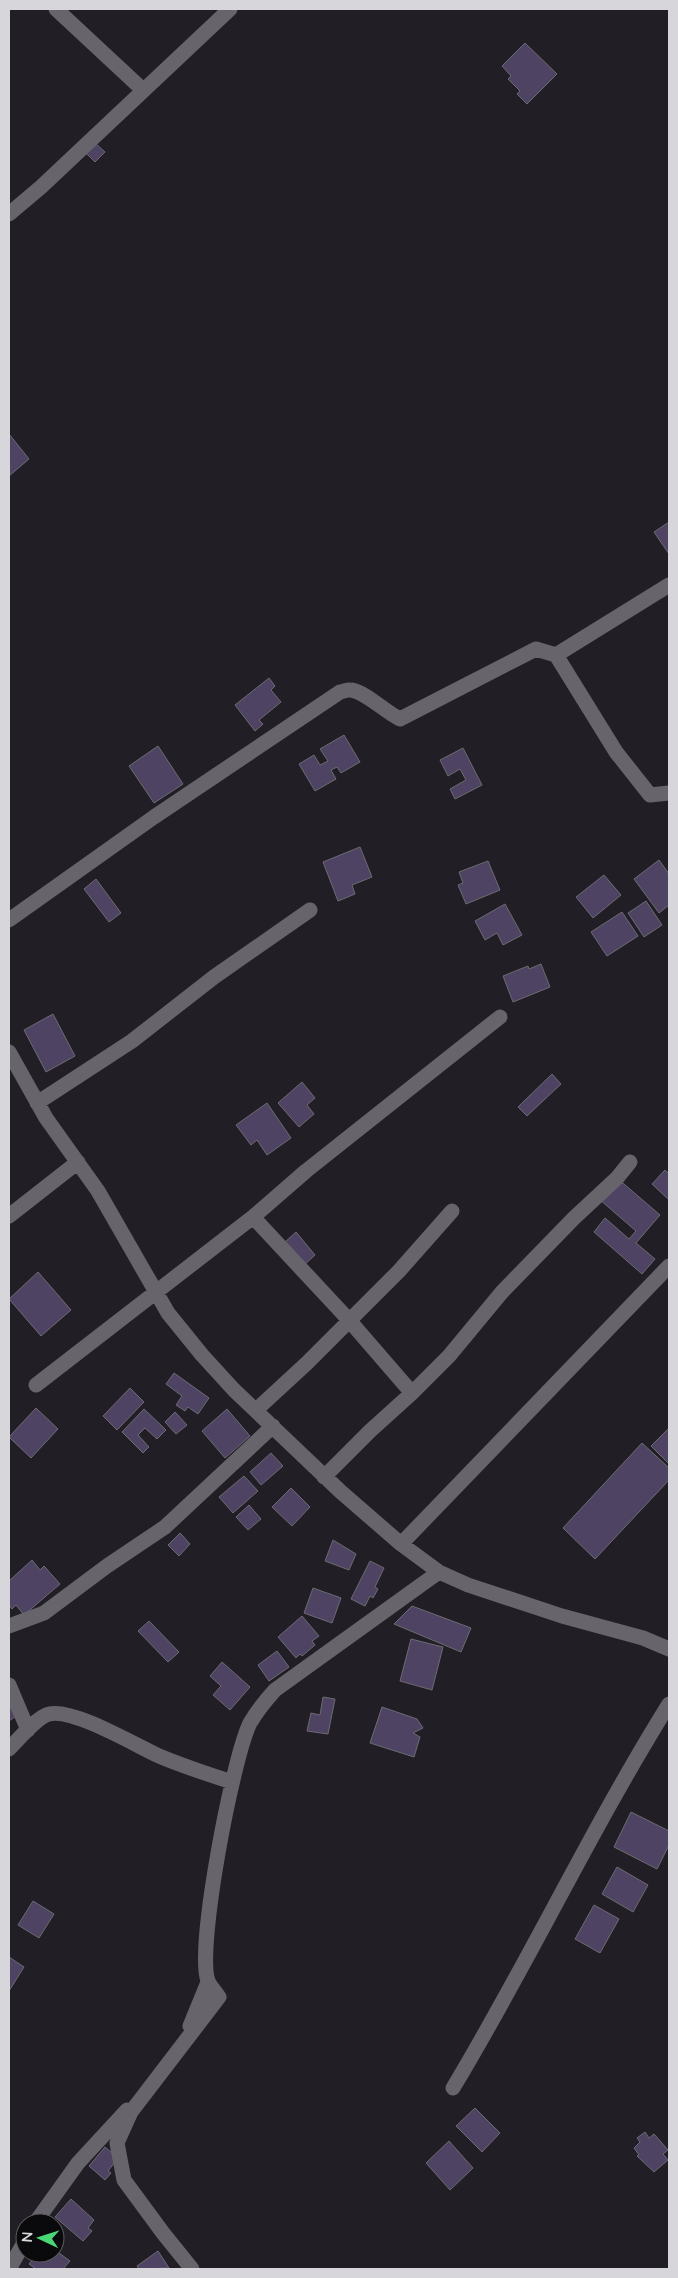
<svg xmlns="http://www.w3.org/2000/svg" width="678" height="2278" font-family="Lato,sans-serif">
  <style>
    .building { fill: #4e4362; stroke: #6d6b72 }
    .lines { fill: none; stroke-linecap: round; stroke-linejoin: round }
    .minor { stroke: #67656b; stroke-width: 15 }
  </style>
  <rect width="100%" height="100%" fill="#211f25"/>
  <path class="building" d="M525,43l32,31 -30,30 -10,-10 3,-3 -12,-12 3,-3 -9,-10z
    M95,143l10,9 -10,10 -10,-10z
    M9,434l20,25 -20,17z
    M669,522v32l-15,-22z
    M269,678l6,8 -4,4 10,12 -22,18 4,4 -8,7 -20,-26z
    M344,735l16,27 -19,11 -4,-6 -6,3 5,9 -21,12 -16,-27 15,-9 6,10 8,-4 -8,-12z
    M158,746l25,38 -29,19 -25,-37z
    M463,748l19,37 -27,14 -5,-10 16,-9 -6,-11 -12,7 -8,-16z
    M360,847l12,30 -20,8 3,9 -17,7 -15,-39z
    M659,860l10,14v31l-10,8 -25,-34z
    M488,861l12,29 -34,14 -8,-19 5,-2 -4,-11z
    M604,875l17,20 -28,23 -17,-21z
    M96,879l25,34 -12,9 -25,-33z
    M646,901l16,24 -18,12 -16,-24z
    M505,904l17,31 -19,10 -6,-12 -12,7 -10,-19z
    M622,912l16,24 -31,20 -16,-24z
    M541,964l9,23 -37,15 -10,-26 25,-10 1,3z
    M53,1014l22,42 -29,16 -22,-42z
    M552,1074l9,10 -34,32 -9,-9z
    M302,1082l13,16 -8,7 7,9 -15,13 -21,-24z
    M267,1103l24,35 -24,17 -10,-15 -6,5 -15,-20z
    M665,1170l4,4v26l-17,-16z
    M617,1178l43,37 -24,28 19,16 -13,15 -48,-42 11,-14 24,21 7,-8 -37,-32z
    M296,1232l19,23 -11,10 -20,-22z
    M38,1272l33,38 -30,26 -32,-37z
    M174,1373l35,25 -11,16 -10,-7 -3,4 -9,-6 6,-9 -16,-12z
    M130,1388l14,14 -27,28 -14,-14z
    M36,1408l22,21 -27,29 -22,-21z
    M144,1409l22,21 -9,9 -12,-11 -7,7 11,12 -6,6 -21,-21z
    M227,1409l23,27 -25,22 -23,-27z
    M175,1412l12,13 -11,9 -11,-12z
    M669,1428v36l-18,-18z
    M642,1443l27,25v12l-74,79 -32,-31z
    M271,1453l12,13 -22,19 -11,-13z
    M244,1476l14,15 -25,22 -14,-16z
    M291,1488l19,19 -18,19 -20,-19z
    M249,1505l12,14 -13,11 -12,-13z
    M180,1533l10,11 -11,12 -11,-11z
    M333,1540l23,14 -7,16 -24,-9z
    M32,1560l8,10 4,-4 16,18 -36,31 -8,-10 -4,4 -3,-4v-24z
    M370,1561l14,7 -9,19 3,2 -5,9 -3,-2 -5,10 -14,-7z
    M313,1588l28,10 -9,25 -28,-10z
    M412,1606l59,22 -10,24 -67,-28z
    M302,1616l17,20 -7,5 3,4 -13,11 -2,-2 -4,4 -18,-21z
    M149,1621l30,31 -11,10 -30,-31z
    M411,1639l32,8 -11,43 -32,-9z
    M277,1651l12,16 -20,14 -11,-16z
    M222,1662l28,25 -20,23 -17,-15 8,-9 -11,-10z
    M323,1697l12,2 -7,35 -21,-3 4,-18 9,2z
    M9,1706l7,10 -7,5z
    M382,1707l35,12 6,9 -10,5 7,4 -6,20 -44,-14z
    M631,1812l38,19v14l-12,24 -43,-22z
    M617,1867l31,18 -15,27 -31,-18z
    M33,1901l21,13 -15,24 -21,-13z
    M594,1905l25,14 -19,34 -25,-14z
    M9,1957l15,10 -15,24z
    M475,2108l25,25 -18,19 -26,-26z
    M645,2132l4,6 5,-4 14,16 -5,4 5,6 -14,12 -17,-16 2,-1 -5,-7 6,-6 -3,-4z
    M449,2141l24,27 -23,22 -24,-27z
    M105,2147l13,11 -10,13 3,2 -6,7 -16,-14z
    M71,2199l23,21 -6,8 4,3 -9,10 -28,-24z
    M55,2250l15,11 -7,8h-27l-7,-5 9,-11h17z
    M158,2251l11,17 -30,1 -2,-3z"/>
  <g class="lines">
    <path class="minor" d="M56,9l87,81
      M9,214l32,-27 189,-178
      M556,655l113,-70
      M9,920l145,-103 186,-125c3,0 8,-3 11,-2 15,2 34,22 49,29l136,-70 20,6 60,97 34,43 19,-2
      M9,1052l37,66 52,73 70,122 34,42 32,35 107,102 60,52 38,28 29,13 94,31 81,22 26,11
      M37,1103l95,-62 82,-64 96,-67
      M9,1216l69,-54
      M253,1217l95,102 64,74
      M36,1385l217,-168 53,-46 194,-154
      M256,1410l51,-47 92,-92 53,-60
      M324,1477l46,-46 42,-38 37,-37 53,-64 72,-74 43,-40 13,-16
      M401,1544l268,-278
      M9,1626l35,-13 63,-47 58,-39 108,-101
      M9,1685l19,45
      M9,1749c9,-9 28,-32 40,-35 24,-6 86,31 110,42 24,10 48,18 73,26
      M190,2026l18,-44
      M453,2088c76,-126 138,-259 216,-384
      M35,2223l43,-60 49,-53
      M9,2269l16,-28
      M192,2269l-29,-36 -39,-53 -7,-37 14,-31 88,-115c-3,-5 -9,-11 -11,-16 -12,-33 25,-224 42,-258 7,-12 16,-23 25,-33l164,-118"/>
  </g>
  <rect width="678" height="2278" fill="none" stroke="#d7d6da" stroke-width="20"/>
  <g transform="translate(40 2238) rotate(274)"><circle r="24" fill="#0a090c" stroke="#5c5b5e"/>
  <path d="M0-4L9 19L0 12L-9 19Z" fill="#4ad677"/>
  <text y="-8" font-size="14" font-weight="bold" text-anchor="middle" fill="#d7d6da">N</text>
  </g>
</svg>
